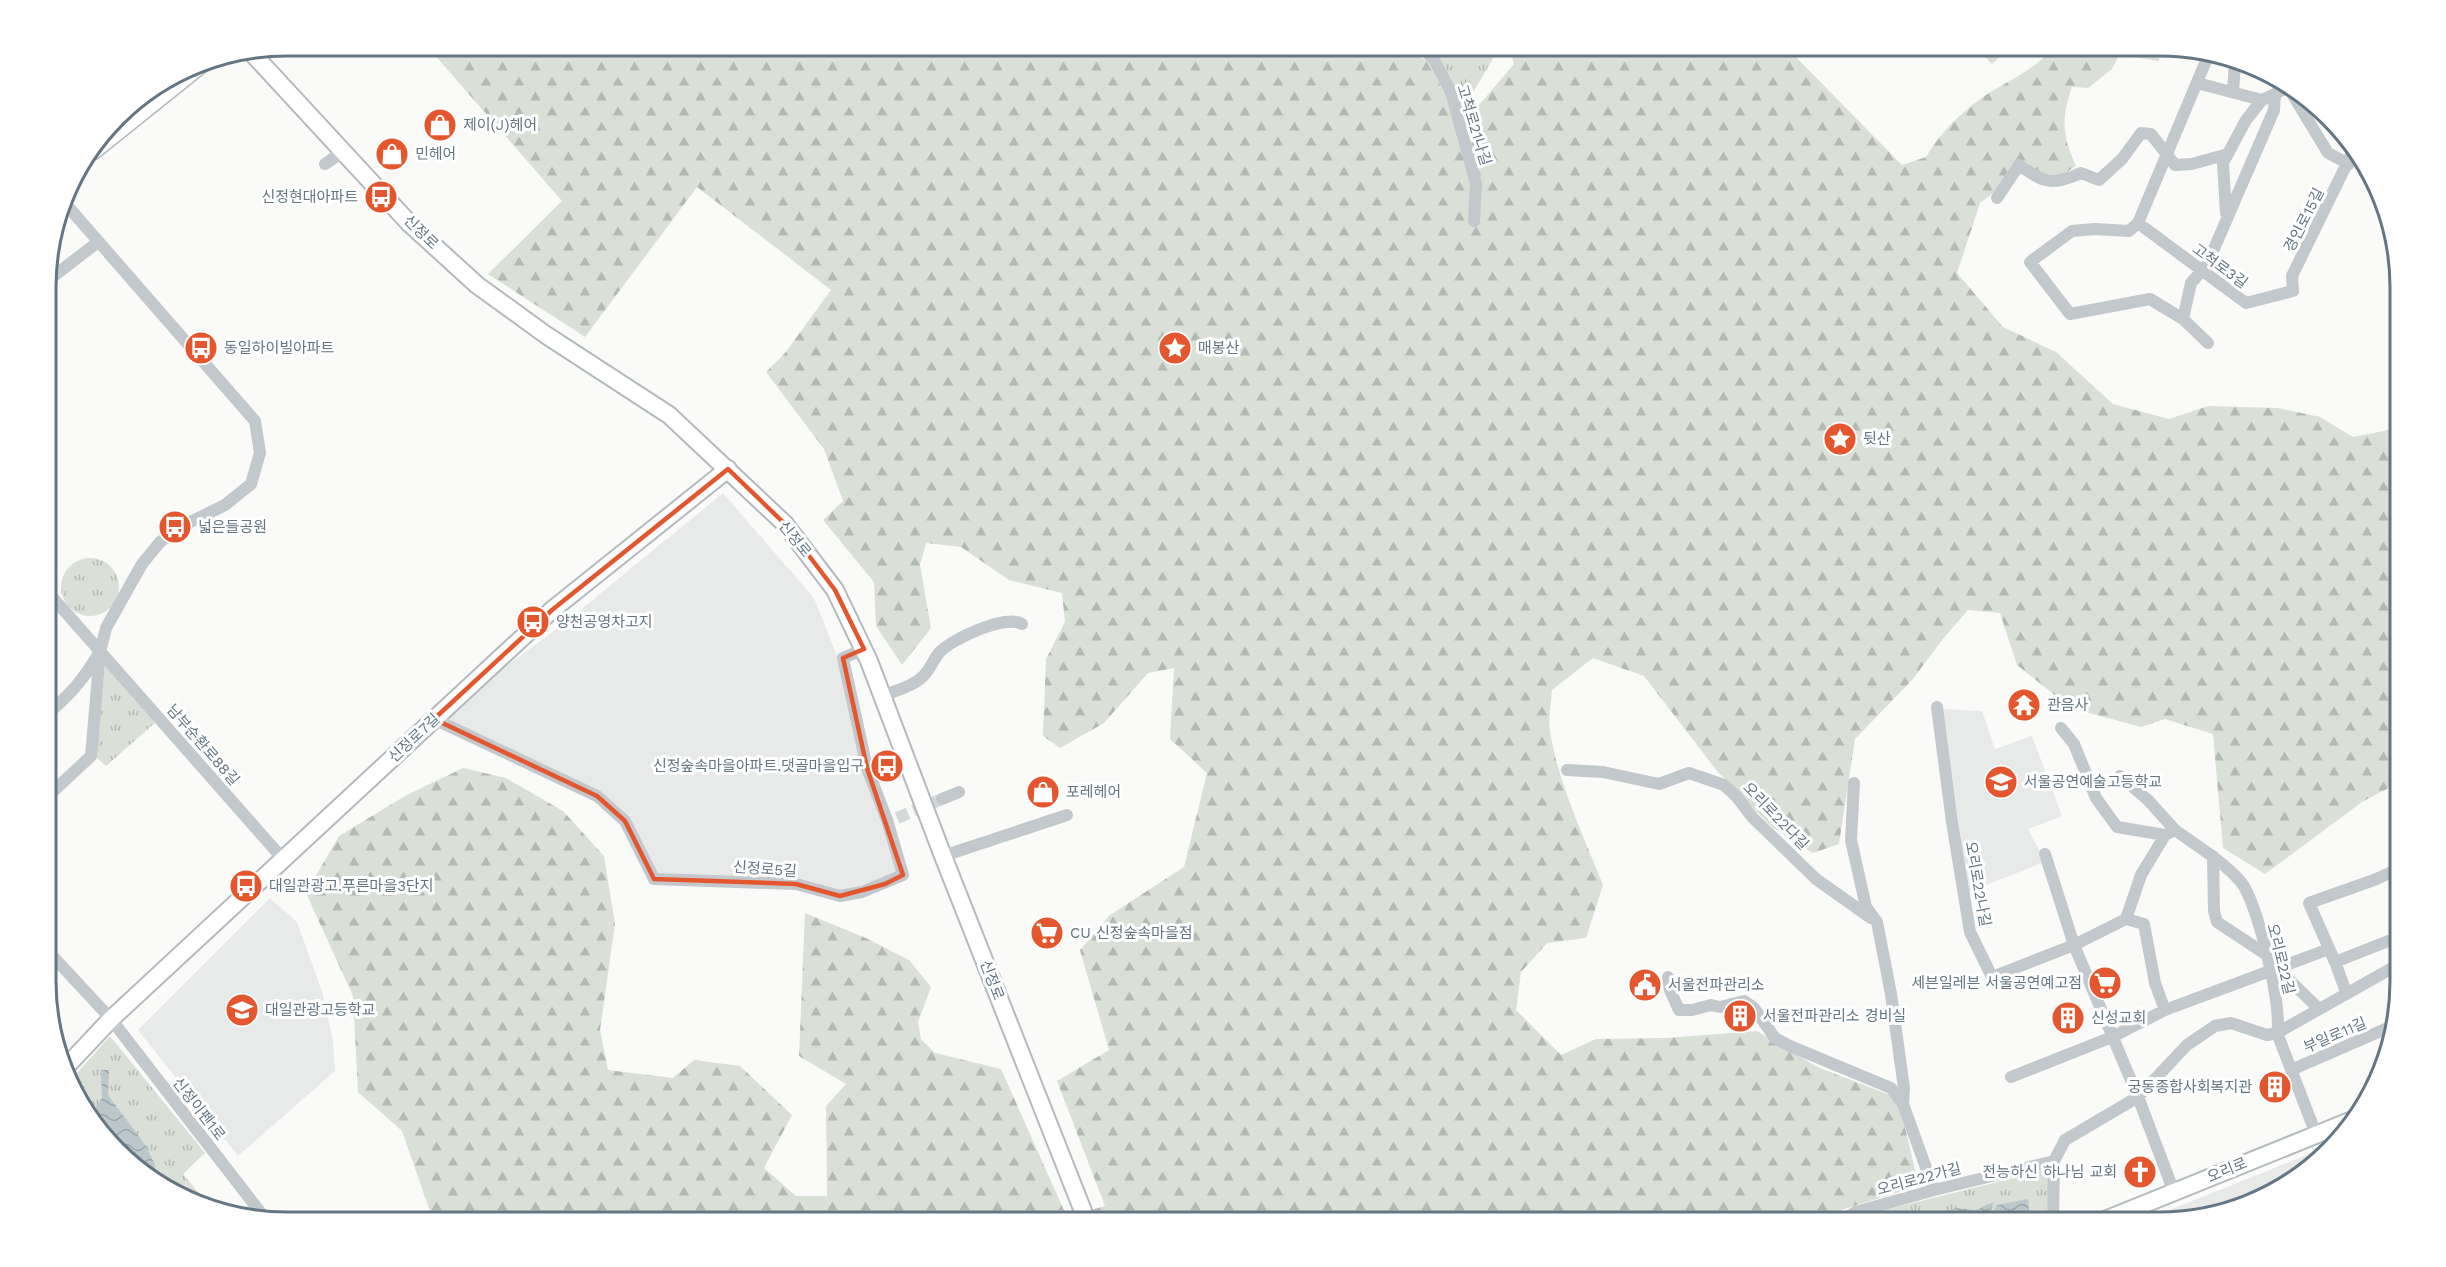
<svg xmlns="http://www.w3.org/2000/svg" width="2446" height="1267" font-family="'Work Sans','Noto Sans KR',sans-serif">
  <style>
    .built { fill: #e8e9e9 }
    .grass { fill: #dadfd7 }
    .forest { fill: url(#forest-firs) }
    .park { fill: url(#park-tufts) }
    .water { fill: url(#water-waves) }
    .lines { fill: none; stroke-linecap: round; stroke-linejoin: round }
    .street-tunnel { stroke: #d5d9db; stroke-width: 12; stroke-dasharray: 12 6; stroke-linecap: butt }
    .secondary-casing { stroke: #b3babf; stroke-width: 20 }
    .primary-casing { stroke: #b5babe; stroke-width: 21 }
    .street { stroke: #c3c8cc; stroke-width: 12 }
    .secondary { stroke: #fff; stroke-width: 16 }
    .primary { stroke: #fff; stroke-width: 18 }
    .marked { fill: none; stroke: #e4572e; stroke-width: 4.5; stroke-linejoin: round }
    .labels { text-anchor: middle; stroke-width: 6; stroke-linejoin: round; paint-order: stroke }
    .poi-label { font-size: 15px; fill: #657683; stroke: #fff; text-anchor: start }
    .street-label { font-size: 15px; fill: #657683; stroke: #fff }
    .rim { fill: none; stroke: #657683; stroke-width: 3 }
  </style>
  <defs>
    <pattern id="forest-firs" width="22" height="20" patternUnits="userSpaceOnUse" patternTransform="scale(1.5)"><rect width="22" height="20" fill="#dadfd7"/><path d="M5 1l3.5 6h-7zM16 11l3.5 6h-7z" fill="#b4b9b4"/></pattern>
    <pattern id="park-tufts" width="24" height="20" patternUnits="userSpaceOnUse" patternTransform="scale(1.5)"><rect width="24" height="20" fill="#dadfd7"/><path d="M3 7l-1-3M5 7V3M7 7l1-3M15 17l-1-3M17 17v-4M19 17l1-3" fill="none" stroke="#b4b9b4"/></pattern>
    <pattern id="water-waves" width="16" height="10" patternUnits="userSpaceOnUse" patternTransform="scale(1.5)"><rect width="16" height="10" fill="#bbc7cb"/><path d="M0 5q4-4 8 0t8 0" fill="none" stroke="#9ca6aa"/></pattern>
  </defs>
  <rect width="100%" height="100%" fill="#fafaf8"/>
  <path class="built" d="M723,493l91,105 34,86 55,191 -63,21 -44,-12 -142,-5 -29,-58 -28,-25 -163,-77 128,-94z
    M1943,709l39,2 13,38 37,-13 30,80 -34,13 17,33 -77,30z
    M270,898l27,24 25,69 11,50 2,30 -97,85 -100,-126z
    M2339,1142l-46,39 -56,28 -62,12 -35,1z"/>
  <path class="grass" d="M1979,45h34l-21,19 -16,-16z"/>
  <path class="forest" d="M426,45h976l26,17 30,55 16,-6 40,-47 -5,-19h275l118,120 24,-8c14,-24 33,-43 57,-60 20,-14 59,-30 70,-52h107l-1,16 -40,-6 -7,14 -24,19 -16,-1c-11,32 -10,48 4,79l-17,11 -18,-4 -21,-12 -20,27 -20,15 -23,70 46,54 53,25 57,52 56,15 39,-13 70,2 42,9 33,20 46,-9 1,354 -38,20 -97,72 -42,-26 -10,-114 -48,-15 -24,8 -70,-19 -54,-43 -17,-52 -32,-3 -26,30 -29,39 -58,60 -16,105 -26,9 -41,-26 -55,-56 -73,-95 -51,-18 -41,32c-1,13 -4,29 -2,42 9,53 33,103 53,153l-17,53 -39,5 -26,29 -5,38 45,45 35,-16 69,-1 92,-7 60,36 81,31 21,88 -75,23 -23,13h-1380l-10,-8 -29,-83 -44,-39 -5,-96 -47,-103 33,-57 66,-40 58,-28 43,10 57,33 41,45 11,68 -15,106 8,40 65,8 21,-18 46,6 52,49 -28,53 32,28h31l-1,-90 20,-22 -47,-28 6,-143 61,25 43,22 22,27 -13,35 3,17 14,14 66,16 66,148 38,-11 -48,-125 52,-31 -29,-100 30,-35 74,-48 23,-94 -37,-34 4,-71 -26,5 -44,50 -44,25 -17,-12 3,-77 19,-37 -3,-29 -53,-13 -48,-33 -35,-4 -6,22 11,63 -29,37 -26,-39 -2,-44 -51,-62 20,-19 -19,-52 -58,-77 19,-19 46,-63 -134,-103 -112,150 -97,-63 74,-73z"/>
  <path class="park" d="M1419,45h82l-43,73 -20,-47z
    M61 587a29 29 0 1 1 58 0a29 29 0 1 1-58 0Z
    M105,664l50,59 -49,43 -10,-9z
    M110,1036l95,117 -22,21 24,29 -28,-6 -84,-70 -26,-45z
    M2050,1169l-4,53h-201l7,-4z"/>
  <path class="water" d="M101,1070h8l-1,25 38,51 9,19 1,12 -61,-50 -6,-10 13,-19z
    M2028,1199l2,23h-44l11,-17z
    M1994,1202l-8,14 -9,4 -10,2 -18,-4 -6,4h-33l8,-8 14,1 24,-7 20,2z"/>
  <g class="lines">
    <path class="street-tunnel" d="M897,818l45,-19"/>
    <defs>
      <path id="secondary" d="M251,52l158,171 68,62 69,50 123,80 116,109 50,66 34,71 74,195 140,355
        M63,1070l48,-51 441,-409 176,-141
        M2100,1222l255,-103"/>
      <path id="primary" d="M93,150l111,-89"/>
    </defs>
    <use href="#secondary" class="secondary-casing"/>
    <use href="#primary" class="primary-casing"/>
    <path class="street" d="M1420,45l14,15 17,32 25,92 -2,37
      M2208,56l-70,167 108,80 47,-12 -1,-15 63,-129
      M2285,82l43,71 21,11
      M2197,83l65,17
      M2233,92l2,-29
      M325,164l19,-13
      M1997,198l22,-33c25,18 33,21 62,8l18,7 23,-21 19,-26 10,1 24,31 17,-1 36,-10
      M2226,213l-3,-50 23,-43 16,-20 13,-6
      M2138,223l-9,8 -34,-2 -23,2 -42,31 40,52 80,-15 33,20 25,24
      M46,282l52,-40
      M2183,319l8,-36 16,-18 67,-155 1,-16 15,-8
      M46,590l237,269
      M882,696c12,-5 29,-9 38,-17 9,-6 12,-18 19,-26 12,-14 67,-39 83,-29
      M1937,707l15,115 18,110 22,45 82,-32 52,-26 18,5 11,59 10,27
      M46,715c24,-20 36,-34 52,-60
      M434,719l163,77 28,25 29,58 142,5 44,12 22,-4 41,-17 -16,-55 -20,-52 -24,-110 21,-9
      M2061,728l13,16 22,54 21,29 48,8 10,-5c22,16 48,31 66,52 16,19 42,126 36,151l39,101
      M1567,770l36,2 56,12 30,-11 35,12 12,11 17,22 63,61 55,39
      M2120,776l28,24 27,30
      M1854,783l-3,57 15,67 11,15 14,72 13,94 -1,16 31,86
      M47,797l44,-41 9,-104 6,-24 36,-64 18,-22 22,-16 43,-21 26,-21 9,-31 -5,-32 -191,-219
      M942,799l17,-7
      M2045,854l29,91 64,152 36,95
      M943,856l124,-41
      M2213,856l1,55 3,11 50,33
      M2401,868l-27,12 -65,23 26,59 66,-26
      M2126,919l15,-44 24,-40
      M47,950l64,69 153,198
      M2335,962l11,30
      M2278,969l40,39
      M1668,977l2,13 9,20h13l19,-5 9,2 24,-6 10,7 21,30 15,8 101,42 12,16
      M2291,1070l99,-43
      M2011,1077l101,-40 53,-27 164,-61
      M2333,1127l6,15
      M1839,1222l17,-10 78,-22 120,-29 11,-21 73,-43 49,-52 28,-19 16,-3 36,12 10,-2 124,-70
      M2053,1222l1,-61"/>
    <use href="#secondary" class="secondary"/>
    <use href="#primary" class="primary"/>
  </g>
  <path class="marked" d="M728,469l57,55 50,66 29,59 -21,9 24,110 36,107 -18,9 -45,12 -44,-12 -142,-5 -29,-58 -28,-25 -163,-77 118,-109z"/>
  <defs>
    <symbol id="shop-disc" viewBox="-11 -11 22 22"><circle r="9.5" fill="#e4572e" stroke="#fff"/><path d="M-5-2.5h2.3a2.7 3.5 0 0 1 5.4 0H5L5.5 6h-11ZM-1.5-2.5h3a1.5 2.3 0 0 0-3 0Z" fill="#fff"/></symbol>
    <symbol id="bus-disc" viewBox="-11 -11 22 22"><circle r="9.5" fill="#e4572e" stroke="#fff"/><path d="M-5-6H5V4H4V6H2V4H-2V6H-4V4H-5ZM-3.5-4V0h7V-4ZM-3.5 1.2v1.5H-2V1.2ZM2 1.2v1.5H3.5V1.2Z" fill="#fff"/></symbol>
    <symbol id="sight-disc" viewBox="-11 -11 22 22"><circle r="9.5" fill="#e4572e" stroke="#fff"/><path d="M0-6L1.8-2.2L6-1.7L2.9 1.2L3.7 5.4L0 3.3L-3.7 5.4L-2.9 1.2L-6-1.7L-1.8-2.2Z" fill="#fff"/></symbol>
    <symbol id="temple-disc" viewBox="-11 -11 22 22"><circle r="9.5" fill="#e4572e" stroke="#fff"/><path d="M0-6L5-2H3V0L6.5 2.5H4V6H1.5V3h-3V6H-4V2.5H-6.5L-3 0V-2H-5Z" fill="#fff"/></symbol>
    <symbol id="school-disc" viewBox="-11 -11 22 22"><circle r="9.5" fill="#e4572e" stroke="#fff"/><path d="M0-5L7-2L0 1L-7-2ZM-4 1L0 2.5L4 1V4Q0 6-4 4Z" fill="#fff"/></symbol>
    <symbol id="supermarket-disc" viewBox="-11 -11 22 22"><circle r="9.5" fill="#e4572e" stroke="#fff"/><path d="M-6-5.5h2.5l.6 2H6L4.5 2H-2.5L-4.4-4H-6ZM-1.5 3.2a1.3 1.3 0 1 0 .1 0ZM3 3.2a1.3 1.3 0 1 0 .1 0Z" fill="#fff"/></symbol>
    <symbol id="civic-disc" viewBox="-11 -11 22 22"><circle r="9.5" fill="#e4572e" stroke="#fff"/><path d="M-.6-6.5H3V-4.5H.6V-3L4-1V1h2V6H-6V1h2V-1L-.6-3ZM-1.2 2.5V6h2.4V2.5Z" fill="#fff"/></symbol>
    <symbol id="building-disc" viewBox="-11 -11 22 22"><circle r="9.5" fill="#e4572e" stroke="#fff"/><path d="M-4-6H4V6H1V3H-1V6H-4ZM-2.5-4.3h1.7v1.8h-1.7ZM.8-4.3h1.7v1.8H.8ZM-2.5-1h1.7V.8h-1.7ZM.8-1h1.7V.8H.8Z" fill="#fff"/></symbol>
    <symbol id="church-disc" viewBox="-11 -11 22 22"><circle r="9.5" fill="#e4572e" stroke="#fff"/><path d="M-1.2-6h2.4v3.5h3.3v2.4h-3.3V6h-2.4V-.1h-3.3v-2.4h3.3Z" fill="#fff"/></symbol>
  </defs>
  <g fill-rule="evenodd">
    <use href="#shop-disc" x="421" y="106" width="38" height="38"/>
    <use href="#shop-disc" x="373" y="135" width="38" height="38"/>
    <use href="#bus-disc" x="362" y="178" width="38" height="38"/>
    <use href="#bus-disc" x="182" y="329" width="38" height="38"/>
    <use href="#sight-disc" x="1156" y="329" width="38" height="38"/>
    <use href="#sight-disc" x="1821" y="420" width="38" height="38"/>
    <use href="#bus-disc" x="156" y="508" width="38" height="38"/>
    <use href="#bus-disc" x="514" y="603" width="38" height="38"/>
    <use href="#temple-disc" x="2005" y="686" width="38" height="38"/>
    <use href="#bus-disc" x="868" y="747" width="38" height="38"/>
    <use href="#school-disc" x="1982" y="763" width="38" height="38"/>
    <use href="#shop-disc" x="1024" y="773" width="38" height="38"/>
    <use href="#bus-disc" x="227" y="867" width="38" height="38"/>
    <use href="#supermarket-disc" x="1028" y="914" width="38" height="38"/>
    <use href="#supermarket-disc" x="2086" y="964" width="38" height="38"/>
    <use href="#civic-disc" x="1626" y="966" width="38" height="38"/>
    <use href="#school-disc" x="223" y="991" width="38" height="38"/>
    <use href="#building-disc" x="1721" y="997" width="38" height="38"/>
    <use href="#building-disc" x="2049" y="999" width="38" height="38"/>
    <use href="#building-disc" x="2256" y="1068" width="38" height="38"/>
    <use href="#church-disc" x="2121" y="1153" width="38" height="38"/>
  </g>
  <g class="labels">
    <g class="poi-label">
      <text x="463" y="130">제이(J)헤어</text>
      <text x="415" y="159">민헤어</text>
      <text x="358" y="202" text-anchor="end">신정현대아파트</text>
      <text x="224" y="353">동일하이빌아파트</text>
      <text x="1198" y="353">매봉산</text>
      <text x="1863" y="444">뒷산</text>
      <text x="198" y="532">넓은들공원</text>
      <text x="556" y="627">양천공영차고지</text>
      <text x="2047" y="710">관음사</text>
      <text x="864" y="771" text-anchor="end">신정숲속마을아파트.댓골마을입구</text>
      <text x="2024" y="787">서울공연예술고등학교</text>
      <text x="1066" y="797">포레헤어</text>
      <text x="269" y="891">대일관광고.푸른마을3단지</text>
      <text x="1070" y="938">CU 신정숲속마을점</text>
      <text x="2082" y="988" text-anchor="end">세븐일레븐 서울공연예고점</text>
      <text x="1668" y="990">서울전파관리소</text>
      <text x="265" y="1015">대일관광고등학교</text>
      <text x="1763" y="1021">서울전파관리소 경비실</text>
      <text x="2091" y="1023">신성교회</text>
      <text x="2252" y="1092" text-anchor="end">궁동종합사회복지관</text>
      <text x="2117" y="1177" text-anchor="end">전능하신 하나님 교회</text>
    </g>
    <g class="street-label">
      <text transform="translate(1474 125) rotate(73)" y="5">고척로21나길</text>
      <text transform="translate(2304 220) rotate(-63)" y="5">경인로15길</text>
      <text transform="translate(421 232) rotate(44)" y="5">신정로</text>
      <text transform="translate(2220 266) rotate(36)" y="5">고척로3길</text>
      <text transform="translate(795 539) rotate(51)" y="5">신정로</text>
      <text transform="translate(414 738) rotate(-43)" y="5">신정로7길</text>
      <text transform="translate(203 745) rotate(49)" y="5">남부순환로88길</text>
      <text transform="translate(1776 816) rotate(46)" y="5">오리로22다길</text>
      <text transform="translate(765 869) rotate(4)" y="5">신정로5길</text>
      <text transform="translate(1978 884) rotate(80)" y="5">오리로22나길</text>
      <text transform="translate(2281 959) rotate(76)" y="5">오리로22길</text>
      <text transform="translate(992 980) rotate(69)" y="5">신정로</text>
      <text transform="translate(2335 1035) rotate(-23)" y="5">부일로11길</text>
      <text transform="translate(199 1109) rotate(52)" y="5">신정이펜1로</text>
      <text transform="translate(2227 1170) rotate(-22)" y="5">오리로</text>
      <text transform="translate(1919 1179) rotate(-15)" y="5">오리로22가길</text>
    </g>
  </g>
  <path d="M0 0H2446V1267H0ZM287 56H2159A231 231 0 0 1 2390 287V981A231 231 0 0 1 2159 1212H287A231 231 0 0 1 56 981V287A231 231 0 0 1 287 56Z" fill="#fff" fill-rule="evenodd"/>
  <path class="rim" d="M287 56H2159A231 231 0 0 1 2390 287V981A231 231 0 0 1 2159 1212H287A231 231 0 0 1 56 981V287A231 231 0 0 1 287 56Z"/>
</svg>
